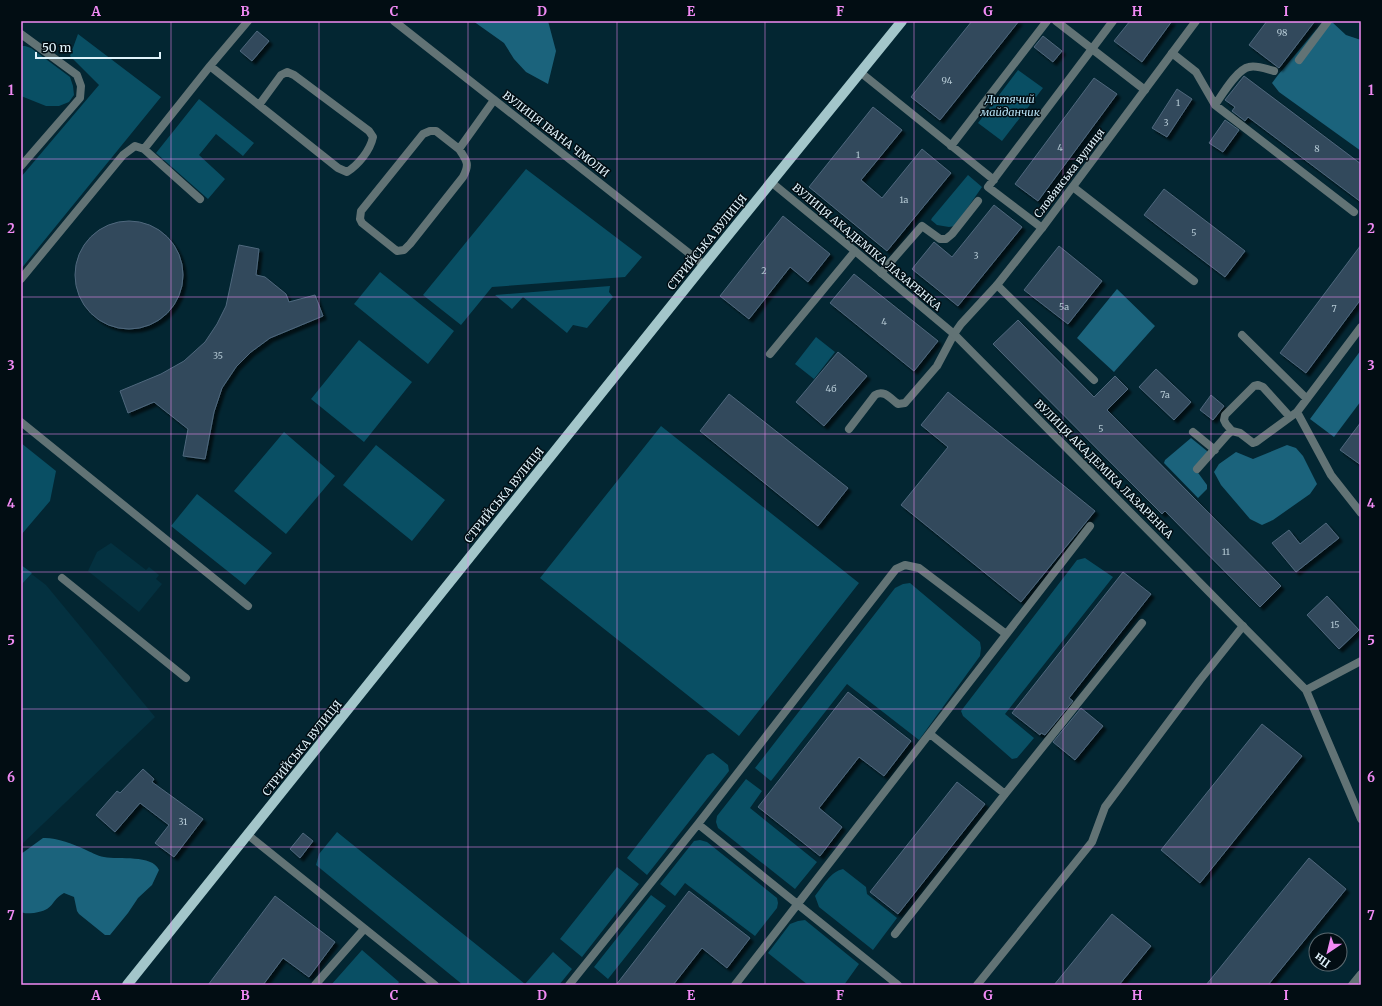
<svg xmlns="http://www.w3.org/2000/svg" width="1382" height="1006" font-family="Merriweather,serif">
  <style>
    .built { fill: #043140 }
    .green { fill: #094f64 }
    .forest { fill: #1b637c }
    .building { fill: #31485c; stroke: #4f687d; filter: url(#shadow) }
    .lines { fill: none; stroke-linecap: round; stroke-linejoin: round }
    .service { stroke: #627375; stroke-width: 8 }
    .minor { stroke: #627375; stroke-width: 8 }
    .tertiary { stroke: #627375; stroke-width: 8 }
    .primary { stroke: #a3c6ca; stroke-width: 10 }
    .grid { fill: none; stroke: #f18af4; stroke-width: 1; stroke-opacity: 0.55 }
    .labels { text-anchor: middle; stroke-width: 3; stroke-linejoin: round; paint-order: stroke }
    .number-label { font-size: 9px; fill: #b4c8d3 }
    .park-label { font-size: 11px; font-style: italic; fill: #b5e0f3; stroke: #020d13 }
    .street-label { font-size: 11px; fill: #e0f3fb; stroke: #020d13 }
    .neatline { fill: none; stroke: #f18af4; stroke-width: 1.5 }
    .grid-label { font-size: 13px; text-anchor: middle; font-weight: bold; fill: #f18af4 }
  </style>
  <defs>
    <filter id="shadow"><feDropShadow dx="3.5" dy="3.5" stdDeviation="1" flood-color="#0009"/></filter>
  </defs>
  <rect width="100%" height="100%" fill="#032632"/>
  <path class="built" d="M111,543l35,27 3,-3 10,8 -3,4 6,5 -23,28 -51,-41 9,-19z
    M21,566l25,19 109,132 -134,128z"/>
  <path class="green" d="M78,34l83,63 -140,172v-92l78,-92 -29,-29z
    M21,46h4l6,2 39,29 3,9 1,9 -5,7 -10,4h-13l-25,-10z
    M1018,70l25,18 -41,53 -24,-18z
    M199,99l55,44 -11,13 -27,-22 -17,21 26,24 -17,20 -52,-46z
    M526,169l116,88 -17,20 -133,10 -31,38 -38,-30z
    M968,175l14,12 -27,39 -6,1 -12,-2 -6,-5 1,-2z
    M380,272l74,59 -26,33 -74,-60z
    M610,286l-1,6 4,5 -26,31 -14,-3 -6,8 -44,-36 -11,12 -17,-14z
    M816,337l19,15 -21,27 -19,-15z
    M359,340l53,42 -48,60 -53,-43z
    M661,426l198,157 -120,153 -199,-158z
    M284,432l51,44 -49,58 -52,-43z
    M21,443l35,28 -6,30 -29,34z
    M376,445l69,55 -33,41 -69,-56z
    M197,494l75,59 -27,32 -74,-59z
    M1085,558l28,19 -108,137 29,24 -17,20 -5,1 -49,-43 -2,-5 116,-151z
    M21,565l11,8 -11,12z
    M910,583l70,59 1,6 -1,8 -61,84 -72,-56 -76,97 -16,-13 140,-180 8,-4z
    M713,753l15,12 1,6 -82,104 -20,-17 80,-103z
    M746,779l16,12 -12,17 67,54 -22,27 -77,-61 -2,-6 1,-6z
    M337,832l188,152 28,-32 19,17 -13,16h-96l-147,-120 3,-11z
    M700,840l7,2 70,56 1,5 -1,5 -22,28 -70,-53 -10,13 -15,-12 34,-43z
    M617,867l22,17 -57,73 -22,-18z
    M843,869l23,18 1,7 30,24 -24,32 -54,-43 -4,-11c8,-10 15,-24 28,-27z
    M651,895l15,11 -58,73 -14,-12z
    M805,920l54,44 -15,21h-36l-40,-32 22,-29 8,-3z
    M362,950l37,32 -2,3h-66z"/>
  <path class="forest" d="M473,21h75l8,30 -8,33 -22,-12 -12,-13 -10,-16z
    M1332,22l14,13 15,5v111l-82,-59 -7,-9 6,-8 38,-45 12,-7z
    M1117,289l38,37 -41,46 -37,-34z
    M1361,350v51l-27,36 -24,-18z
    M1191,438l16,13v5l-11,14 11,15v4l-9,9 -34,-35 1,-3z
    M1287,445l9,3 7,8 14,28 -7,10 -37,26 -11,5 -12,-6 -29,-34 -7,-13 5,-8 17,-12 17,7z
    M43,838c11,-1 31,6 41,11 7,3 13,7 20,8 15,3 48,-3 55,13l-7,15 -14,13 -10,15 -18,22h-5l-26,-21 -2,-3 -3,-14 -10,-4c-14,8 -9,17 -30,20 -5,0 -9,1 -13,-1v-58z"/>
  <path class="building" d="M972,21h47l-79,99 -29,-23z
    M1130,21h42l-30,41 -28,-21z
    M1267,21h48l-36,47 -30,-23z
    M257,31l12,10 -17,20 -12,-10z
    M1043,36l19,15 -9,11 -19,-15z
    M1244,76l117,88v38l-113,-85 -3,4 -13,-10 3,-4 -10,-7z
    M1094,78l23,16 -79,107 -23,-17z
    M1177,89l15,10 -25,38 -15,-9z
    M873,107l29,23 -41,50 21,18 40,-49 29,24 -64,78 -78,-64z
    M1225,120l14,10 -16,22 -14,-9z
    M1164,189l81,62 -20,26 -81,-62z
    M994,205l28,22 -64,79 -46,-37 22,-27 18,15z
    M783,216l47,38 -22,28 -18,-15 -41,52 -29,-23z
    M75 275a54 54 0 1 1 108 0a54 54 0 1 1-108 0Z
    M239,245l20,4 -3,26 9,2 21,17 3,8 26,-7 8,21 -53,22 -19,14 -15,15 -14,21 -8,24 -9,47 -22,-3 5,-27 -34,-27 -26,11 -8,-22 41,-17 23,-13 21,-19 12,-18 9,-18z
    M1361,245v54l-55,74 -26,-20z
    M1059,246l43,35 -34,43 -44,-34z
    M854,274l84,67 -24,30 -84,-68z
    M1018,320l76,77 21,-21 13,13 -21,21 174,176 -21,21 -95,-96 -3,3 -15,-15 -154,-155z
    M838,352l29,24 -43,50 -28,-24z
    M1156,369l35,33 -17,18 -35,-33z
    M948,392l147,119 -74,91 -120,-97 47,-58 -27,-22z
    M729,394l119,94 -30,38 -118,-95z
    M1211,395l13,11 -11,14 -13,-10z
    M1361,422v43l-21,-15z
    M1326,523l13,15 -43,34 -24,-29 17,-13 11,14z
    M1123,572l28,22 -82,104 4,3 -28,34 -4,-2 -1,2 -28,-22z
    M1327,596l32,34 -20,19 -32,-34z
    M848,692l63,49 -27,35 -25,-19 -40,51 23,19 -22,29 -62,-49z
    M1081,708l22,18 -28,34 -22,-18z
    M1262,724l40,32 -102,127 -39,-33z
    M143,769l11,10 -2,3 51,37 -29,38 -19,-14 14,-18 -29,-22 -25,29 -19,-17 21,-24 3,2z
    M957,782l28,22 -87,110 -28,-22z
    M303,833l10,8 -13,17 -10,-9z
    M1309,858l37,31 -78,96h-62z
    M689,891l61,47 -23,30 -25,-20 -29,37h-57z
    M275,896l60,46 -26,35 -26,-19 -20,27h-55z
    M1112,914l39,32 -32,39h-65z"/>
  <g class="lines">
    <path class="service" d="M1056,21l89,69
      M21,34l56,41 4,11 -1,12 -59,68
      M1172,53l24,19 19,33 139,107
      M1299,60l29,-39
      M210,66l128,102 9,4c11,-7 23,-21 26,-35l-4,-6 -75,-56 -7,-3 -6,3 -22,30
      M860,72l134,108
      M1215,105c7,-10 22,-36 34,-38 8,-2 17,2 25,4
      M951,146l96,-125
      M144,149l66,-83 38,-45
      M459,149l-23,-18h-6l-7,3 -62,77 -1,8 2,4 35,28 7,-1 6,-6 53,-67c7,-13 4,-16 -4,-28l35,-49
      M1073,187l121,94
      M1042,228l-54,-41 125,-166
      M881,273l41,-47 18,13h6l6,-5 26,-33
      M21,279l102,-124 12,-9 9,3 56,50
      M997,285l97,95
      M1242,335l65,64
      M770,354l85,-103
      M1297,412l34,63 30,38
      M21,422l227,184
      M849,429l26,-34c9,-6 16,4 23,9l7,-1 32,-37 17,-32
      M1232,431l-6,-7 -2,-4 1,-5 29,-29 4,-1 5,2 27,30
      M1193,432l22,18
      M1197,469l31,-35 4,-3 8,2 13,10 3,-1 41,-30 64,-85
      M62,578l124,100
      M1005,794l137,-171
      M698,824l200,161
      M248,835l187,150
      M895,934l110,-140 -75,-60
      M315,985l49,-56
      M569,985l129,-161 198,-255 9,-4 14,3 87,66
      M735,985l355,-459
      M977,985l115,-143 13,-35 95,-127 43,-54
      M1352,985l9,-11"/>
    <path class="minor" d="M771,182l84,69 99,83 352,356 55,129
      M954,334l7,-10 36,-39 45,-57 154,-207
      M1306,690l55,-29"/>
    <path class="tertiary" d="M394,21l310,244"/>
    <path class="primary" d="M127,985l577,-720 198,-244"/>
  </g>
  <path class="grid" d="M171,21v964M319,21v964M468,21v964M617,21v964M765,21v964M914,21v964M1063,21v964M1211,21v964M21,159h1340M21,297h1340M21,434h1340M21,572h1340M21,709h1340M21,847h1340"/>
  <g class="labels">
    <g class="number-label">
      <text x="1282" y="36">98</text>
      <text x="947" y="84">94</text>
      <text x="1178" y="106">1</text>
      <text x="1166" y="126">3</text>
      <text x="1060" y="151">4</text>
      <text x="1317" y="152">8</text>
      <text x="858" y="158">1</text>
      <text x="904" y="203">1а</text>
      <text x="1194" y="236">5</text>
      <text x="976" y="259">3</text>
      <text x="764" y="274">2</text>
      <text x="1064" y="310">5а</text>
      <text x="1334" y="312">7</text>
      <text x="884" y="325">4</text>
      <text x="218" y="359">35</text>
      <text x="831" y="392">4б</text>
      <text x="1165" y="398">7а</text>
      <text x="1101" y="432">5</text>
      <text x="1226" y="555">11</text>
      <text x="1335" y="628">15</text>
      <text x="183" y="825">31</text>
    </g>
    <g class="park-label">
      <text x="1010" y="103">Дитячий<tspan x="1010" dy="13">майданчик</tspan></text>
    </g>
    <g class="street-label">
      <text transform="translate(556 134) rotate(38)" y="4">ВУЛИЦЯ ІВАНА ЧМОЛИ</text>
      <text transform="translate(1069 173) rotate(-53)" y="4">Словʼянська вулиця</text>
      <text transform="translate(707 242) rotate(-51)" y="4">СТРИЙСЬКА ВУЛИЦЯ</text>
      <text transform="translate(867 247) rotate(40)" y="4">ВУЛИЦЯ АКАДЕМІКА ЛАЗАРЕНКА</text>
      <text transform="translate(1104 469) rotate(45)" y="4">ВУЛИЦЯ АКАДЕМІКА ЛАЗАРЕНКА</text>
      <text transform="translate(504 495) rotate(-51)" y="4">СТРИЙСЬКА ВУЛИЦЯ</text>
      <text transform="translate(302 748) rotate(-51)" y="4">СТРИЙСЬКА ВУЛИЦЯ</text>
    </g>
  </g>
  <rect width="1382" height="1006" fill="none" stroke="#020d13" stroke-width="44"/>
  <g transform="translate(1328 952) rotate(215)"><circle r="19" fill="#020d13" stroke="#5b6970"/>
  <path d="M0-3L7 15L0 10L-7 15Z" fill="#f18af4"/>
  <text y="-6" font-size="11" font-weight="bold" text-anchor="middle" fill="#e0f3fb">Пн</text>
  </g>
  <path d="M36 52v6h124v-6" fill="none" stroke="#e0f3fb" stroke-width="2"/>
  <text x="42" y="52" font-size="12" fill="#e0f3fb" stroke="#020d13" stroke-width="3" paint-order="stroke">50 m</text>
  <rect x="22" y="22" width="1338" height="962" class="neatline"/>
  <g class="grid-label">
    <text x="96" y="16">A</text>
    <text x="245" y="16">B</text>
    <text x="394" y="16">C</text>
    <text x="542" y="16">D</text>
    <text x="691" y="16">E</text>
    <text x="840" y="16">F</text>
    <text x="988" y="16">G</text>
    <text x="1137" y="16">H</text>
    <text x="1286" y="16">I</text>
    <text x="11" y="95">1</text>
    <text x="1371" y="95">1</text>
    <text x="11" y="233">2</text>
    <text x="1371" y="233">2</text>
    <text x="11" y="370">3</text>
    <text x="1371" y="370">3</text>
    <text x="11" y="508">4</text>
    <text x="1371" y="508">4</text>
    <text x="11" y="645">5</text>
    <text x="1371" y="645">5</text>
    <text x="11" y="782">6</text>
    <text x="1371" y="782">6</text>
    <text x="11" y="920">7</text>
    <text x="1371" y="920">7</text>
    <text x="96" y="1000">A</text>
    <text x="245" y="1000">B</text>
    <text x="394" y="1000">C</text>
    <text x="542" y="1000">D</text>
    <text x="691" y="1000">E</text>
    <text x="840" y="1000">F</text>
    <text x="988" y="1000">G</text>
    <text x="1137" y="1000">H</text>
    <text x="1286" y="1000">I</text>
  </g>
</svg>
